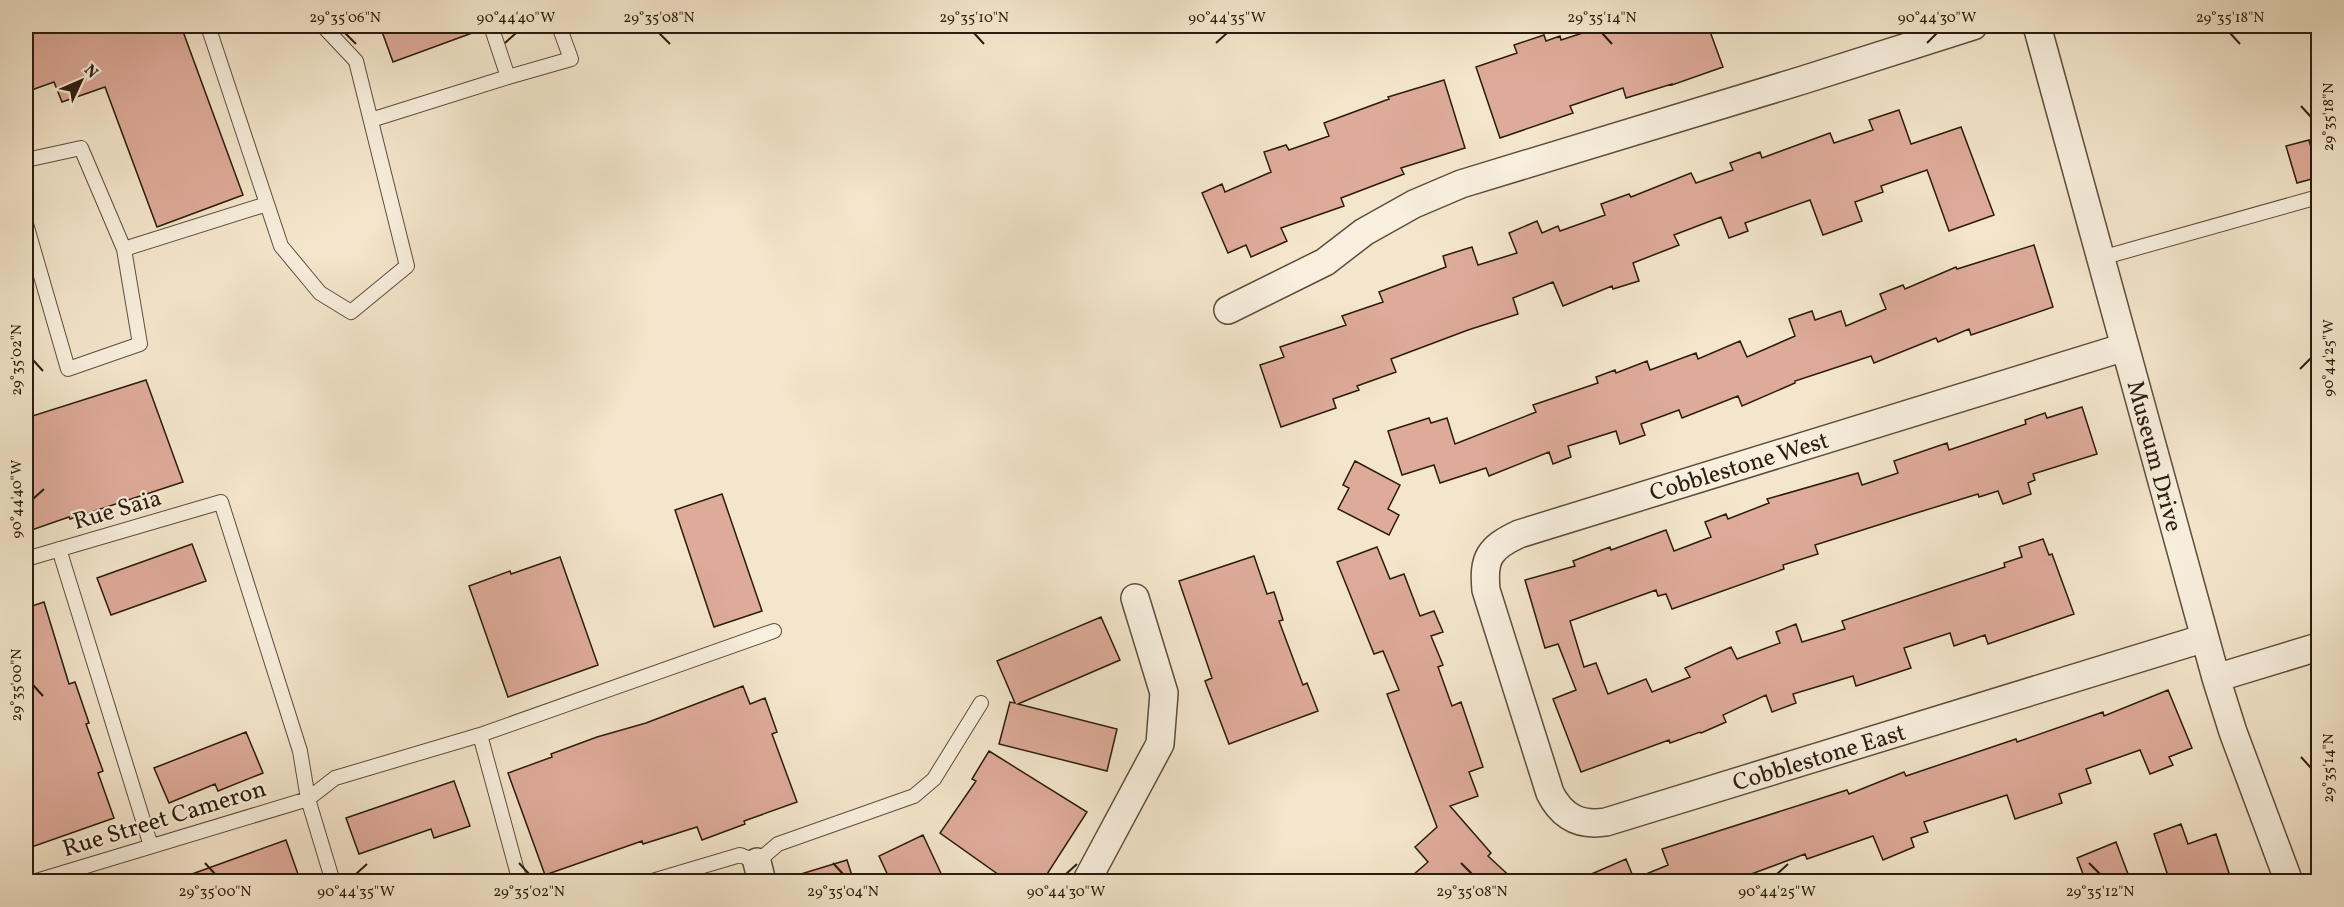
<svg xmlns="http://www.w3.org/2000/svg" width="2344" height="907" font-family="Vollkorn,serif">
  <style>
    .building { fill: #deab9a; stroke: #2b1c0c; stroke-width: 1.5 }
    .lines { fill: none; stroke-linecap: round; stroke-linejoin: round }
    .lane-casing { stroke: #5d4e3c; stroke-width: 16 }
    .street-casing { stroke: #5d4e3c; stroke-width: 30 }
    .lane { stroke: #f8efde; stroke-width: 14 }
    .street { stroke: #f8efde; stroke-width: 27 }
    .ticks { fill: none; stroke: #2b1c0c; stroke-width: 2 }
    .labels { text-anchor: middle; stroke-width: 4.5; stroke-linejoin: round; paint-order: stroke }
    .street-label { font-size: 24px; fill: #2b1c0c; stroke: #f8efde }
    .neatline { fill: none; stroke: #2b1c0c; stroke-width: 2 }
    .ticks-label { font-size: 15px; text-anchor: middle; fill: #2b1c0c }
  </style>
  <rect width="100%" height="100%" fill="#f4e6cc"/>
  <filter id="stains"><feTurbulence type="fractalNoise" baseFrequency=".00333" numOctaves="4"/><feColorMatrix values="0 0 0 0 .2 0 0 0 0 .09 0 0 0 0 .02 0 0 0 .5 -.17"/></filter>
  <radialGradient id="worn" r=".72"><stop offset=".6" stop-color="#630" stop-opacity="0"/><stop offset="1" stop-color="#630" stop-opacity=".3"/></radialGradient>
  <path class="building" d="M52,26h129l62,169 -86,32 -52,-140 -43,15 -8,-20 -28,10v-57z
    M380,26h102l1,3 -90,33z
    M1604,26h104l15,41 -51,18v-1l-46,14 -3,-10 -53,18 3,7 -73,25 -24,-71 41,-14 -3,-8 30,-10 2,6 14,-5 1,4z
    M1444,80l21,68 -64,20 3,6 -63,24 3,8 -63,22 6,13 -36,16 -5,-12 -18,8 -26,-60 20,-9 3,8 46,-20 -7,-20 22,-7 3,5 40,-14 -5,-13 65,-24 -1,-2z
    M1899,110l12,34 50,-17 33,88 -45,16 -22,-61 -46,16 2,6 -28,10 7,19 -39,14 -13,-35 -65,23 3,8 -19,7 -8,-21 -47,18 5,10 -46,18 6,18 -26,8 -1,-3 -49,20 -10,-24 -40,16 5,16 -50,16 -77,29 5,13 -39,14 2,4 -26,9 3,9 -55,19 -21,-62 24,-8 -4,-10 66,-22 -4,-9 41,-14 -4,-10 67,-25 -3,-11 29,-9 6,18 39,-12 -8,-20 28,-12 5,12 16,-7 2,5 45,-16 -4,-11 28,-10 2,3 60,-24 5,10 37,-13 -3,-7 30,-11 2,6 68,-25 4,10 39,-13 -4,-10z
    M2309,140l10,37 -22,6 -11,-37z
    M2034,245l19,62 -82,28 -2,-6 -31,13 -2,-4 -62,25 -3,-7 -76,25v2l-53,23 -4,-10 -56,22 -3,-8 -38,14 4,11 -25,9 -4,-13 -48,15 3,11 -18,7 -4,-12 -60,24 -3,-8 -46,15 -6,-18 -32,10 -14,-44 41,-13 2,5 16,-5 8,26 81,-32 -3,-7 65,-22 -2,-6 19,-7 1,3 31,-12 3,9 46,-17 2,6 42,-18 7,16 48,-21 -6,-17 23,-8 3,9 26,-9 5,15 40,-17 -6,-15 23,-9 2,4 51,-22 1,2z
    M146,380l37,102 -113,37 -1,-2 -43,15v-114z
    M2082,407l15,47 -64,20 2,6 -7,3 3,11 -28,10 -5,-13 -19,6 -1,-3 -65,20 -98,31 3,9 -35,11 1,4 -112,40 -6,-15 -8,2 -2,-6 -86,31 14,46 12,-4 12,31 38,-15 6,13 38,-15 -5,-9 46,-21 6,12 43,-16 -4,-11 20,-8 6,18 43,-13 -3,-8 163,-54 -1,-4 18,-6 -3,-10 24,-8 6,16 3,-1 22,60 -86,30 -3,-9 -31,11 -4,-13 -46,15 7,20 -55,18 -3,-10 -60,18 3,9 -24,9 -6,-17 -43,20 3,7 -25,11 -1,-1 -30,11 -1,-3 -88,32 -28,-73 23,-9 -18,-46 -13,4 -20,-68 50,-14 -2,-5 37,-14 1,3 55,-20 8,21 37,-14 -6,-15 21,-8 2,5 41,-16 -2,-4 91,-26 4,12 36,-12 -4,-12 53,-18 2,7 77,-26 -1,-4 20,-7 2,5z
    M1355,461l45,24 -12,24 11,6 -10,20 -51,-26 11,-21 -6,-3z
    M722,494l40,117 -48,16 -39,-117z
    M192,544l14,37 -95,34 -14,-37z
    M1377,547l13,32 14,-5 16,42 14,-5 9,21 -12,4 12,29 -5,2 14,39 9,-4 22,65 -14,5 9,24 -28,10 41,47 -3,3 28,26h-111l23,-20 -13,-15 22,-20 -50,-133 12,-4 -16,-39 -9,3 -37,-92z
    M1254,556l13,38 7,-2 9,28 -4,1 24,64 4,-2 11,28 -89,33 -24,-63 7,-3 -33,-97z
    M560,557l38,108 -90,32 -39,-111 41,-15 1,3z
    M44,602l25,82 6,-2 14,41 -3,1 17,47 -5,2 16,45 -88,31v-241z
    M1101,617l19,43 -102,44 99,25 -10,42 -108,-27 11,-42 5,1 -18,-42z
    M743,686l7,18 15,-6 12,34 -5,2 25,68 -53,19 1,3 -43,16 -5,-13 -54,17 -1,-3 -97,34 -37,-102 44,-16 -1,-3 46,-17 49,-14z
    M2168,690l24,58 -23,9 4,8 -23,9 -10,-24 -54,19 5,14 -32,11 3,9 -47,16 -8,-24 -83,27 4,10 -17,6 3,9 -31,13 -10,-24 -66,23 -2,-5 -75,28h-157l53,-23 8,20 34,-14 -6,-16 185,-59 2,4 55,-22 2,4 110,-37 1,3 86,-30 1,4z
    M246,732l17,41 -45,18 -3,-7 -46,19 -15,-35z
    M989,751l98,61 -45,70h-33l-69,-49 36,-52 -4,-2z
    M454,781l16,45 -36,12 -3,-9 -72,25 -13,-36z
    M2181,824l7,20 28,-10 16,48h-62l-16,-48z
    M923,835l22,47h-54l-12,-26z
    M286,840l12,34 -21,8h-99v-3z
    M2116,842l15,40h-45l-9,-24z
    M847,860l7,22h-62l-1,-5z"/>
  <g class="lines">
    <defs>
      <path id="lane" d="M208,26l73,220 39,47 31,19 56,-46 -51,-205 -33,-35
        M508,77l63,-18 -12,-33
        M371,120l137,-43 -17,-51
        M26,160l55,-12 43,101 16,95 -72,25 -42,-145
        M124,249l143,-45
        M2101,258l217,-61
        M59,549l92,297
        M26,559l195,-57 79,249 8,48 25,83
        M33,882l275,-83 27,-21 145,-43
        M520,882l-40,-147 294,-104
        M649,882l91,-27 17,7 21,-18 136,-48 20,-17 47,-76"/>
      <path id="street" d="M2037,26l179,652 17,54 56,150
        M1228,310l97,-48 39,-30 50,-28 47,-20 342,-104 170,-54
        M2125,347l-606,187c-30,14 -36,24 -33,56l64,203c12,24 30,33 56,29l599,-184
        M2216,678l102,-31
        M757,862l5,20
        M1086,882l74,-138 4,-51 -29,-95"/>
    </defs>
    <use href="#lane" class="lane-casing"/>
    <use href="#street" class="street-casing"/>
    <use href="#lane" class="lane"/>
    <use href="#street" class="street"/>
  </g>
  <path class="ticks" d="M345,33l11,11M659,33l11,11M974,33l10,11M1602,33l10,11M2230,33l10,11M505,43l11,-10M1216,43l11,-10M1927,43l10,-10M2301,106l10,11M33,360l10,11M2300,369l11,-11M33,499l11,-10M33,685l10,11M2301,757l10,11M205,863l10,11M519,863l10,11M833,863l10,11M1461,863l11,11M2089,863l11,11M356,874l11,-10M1066,874l11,-10M1777,874l11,-10"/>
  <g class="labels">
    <g class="street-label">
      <text transform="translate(2155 456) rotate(75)" y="8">Museum Drive</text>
      <text transform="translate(1739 466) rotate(-17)" y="8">Cobblestone West</text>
      <text transform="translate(117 509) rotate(-16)" y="8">Rue Saia</text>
      <text transform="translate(1819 757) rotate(-17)" y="8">Cobblestone East</text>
      <text transform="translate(164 818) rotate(-17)" y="8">Rue Street Cameron</text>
    </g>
  </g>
  <rect width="2344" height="907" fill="none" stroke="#f4e6cc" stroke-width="66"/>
  <g transform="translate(81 81) rotate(46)" stroke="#f8efde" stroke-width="4.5" paint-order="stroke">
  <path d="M0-4.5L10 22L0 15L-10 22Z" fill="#2b1c0c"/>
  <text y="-9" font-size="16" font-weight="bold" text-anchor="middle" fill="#2b1c0c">N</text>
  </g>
  <rect x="33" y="33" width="2278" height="841" class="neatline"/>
  <g class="ticks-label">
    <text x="345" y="22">29°35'06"N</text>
    <text x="516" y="22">90°44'40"W</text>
    <text x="659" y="22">29°35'08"N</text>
    <text x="974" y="22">29°35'10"N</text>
    <text x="1227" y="22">90°44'35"W</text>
    <text x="1602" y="22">29°35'14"N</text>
    <text x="1937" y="22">90°44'30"W</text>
    <text x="2230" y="22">29°35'18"N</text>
    <text transform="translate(2328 117) rotate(-90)" y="5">29°35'18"N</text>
    <text transform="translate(2328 358) rotate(-90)" y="5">90°44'25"W</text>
    <text transform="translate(16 360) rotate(-90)" y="5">29°35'02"N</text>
    <text transform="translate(16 499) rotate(-90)" y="5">90°44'40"W</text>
    <text transform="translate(16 685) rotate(-90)" y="5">29°35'00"N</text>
    <text transform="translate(2328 768) rotate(-90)" y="5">29°35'14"N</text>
    <text x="215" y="896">29°35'00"N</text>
    <text x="356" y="896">90°44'35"W</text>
    <text x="529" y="896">29°35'02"N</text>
    <text x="843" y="896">29°35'04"N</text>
    <text x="1066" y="896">90°44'30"W</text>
    <text x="1472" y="896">29°35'08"N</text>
    <text x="1777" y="896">90°44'25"W</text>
    <text x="2100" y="896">29°35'12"N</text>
  </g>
  <rect width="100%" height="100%" filter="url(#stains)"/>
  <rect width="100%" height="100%" fill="url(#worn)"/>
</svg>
